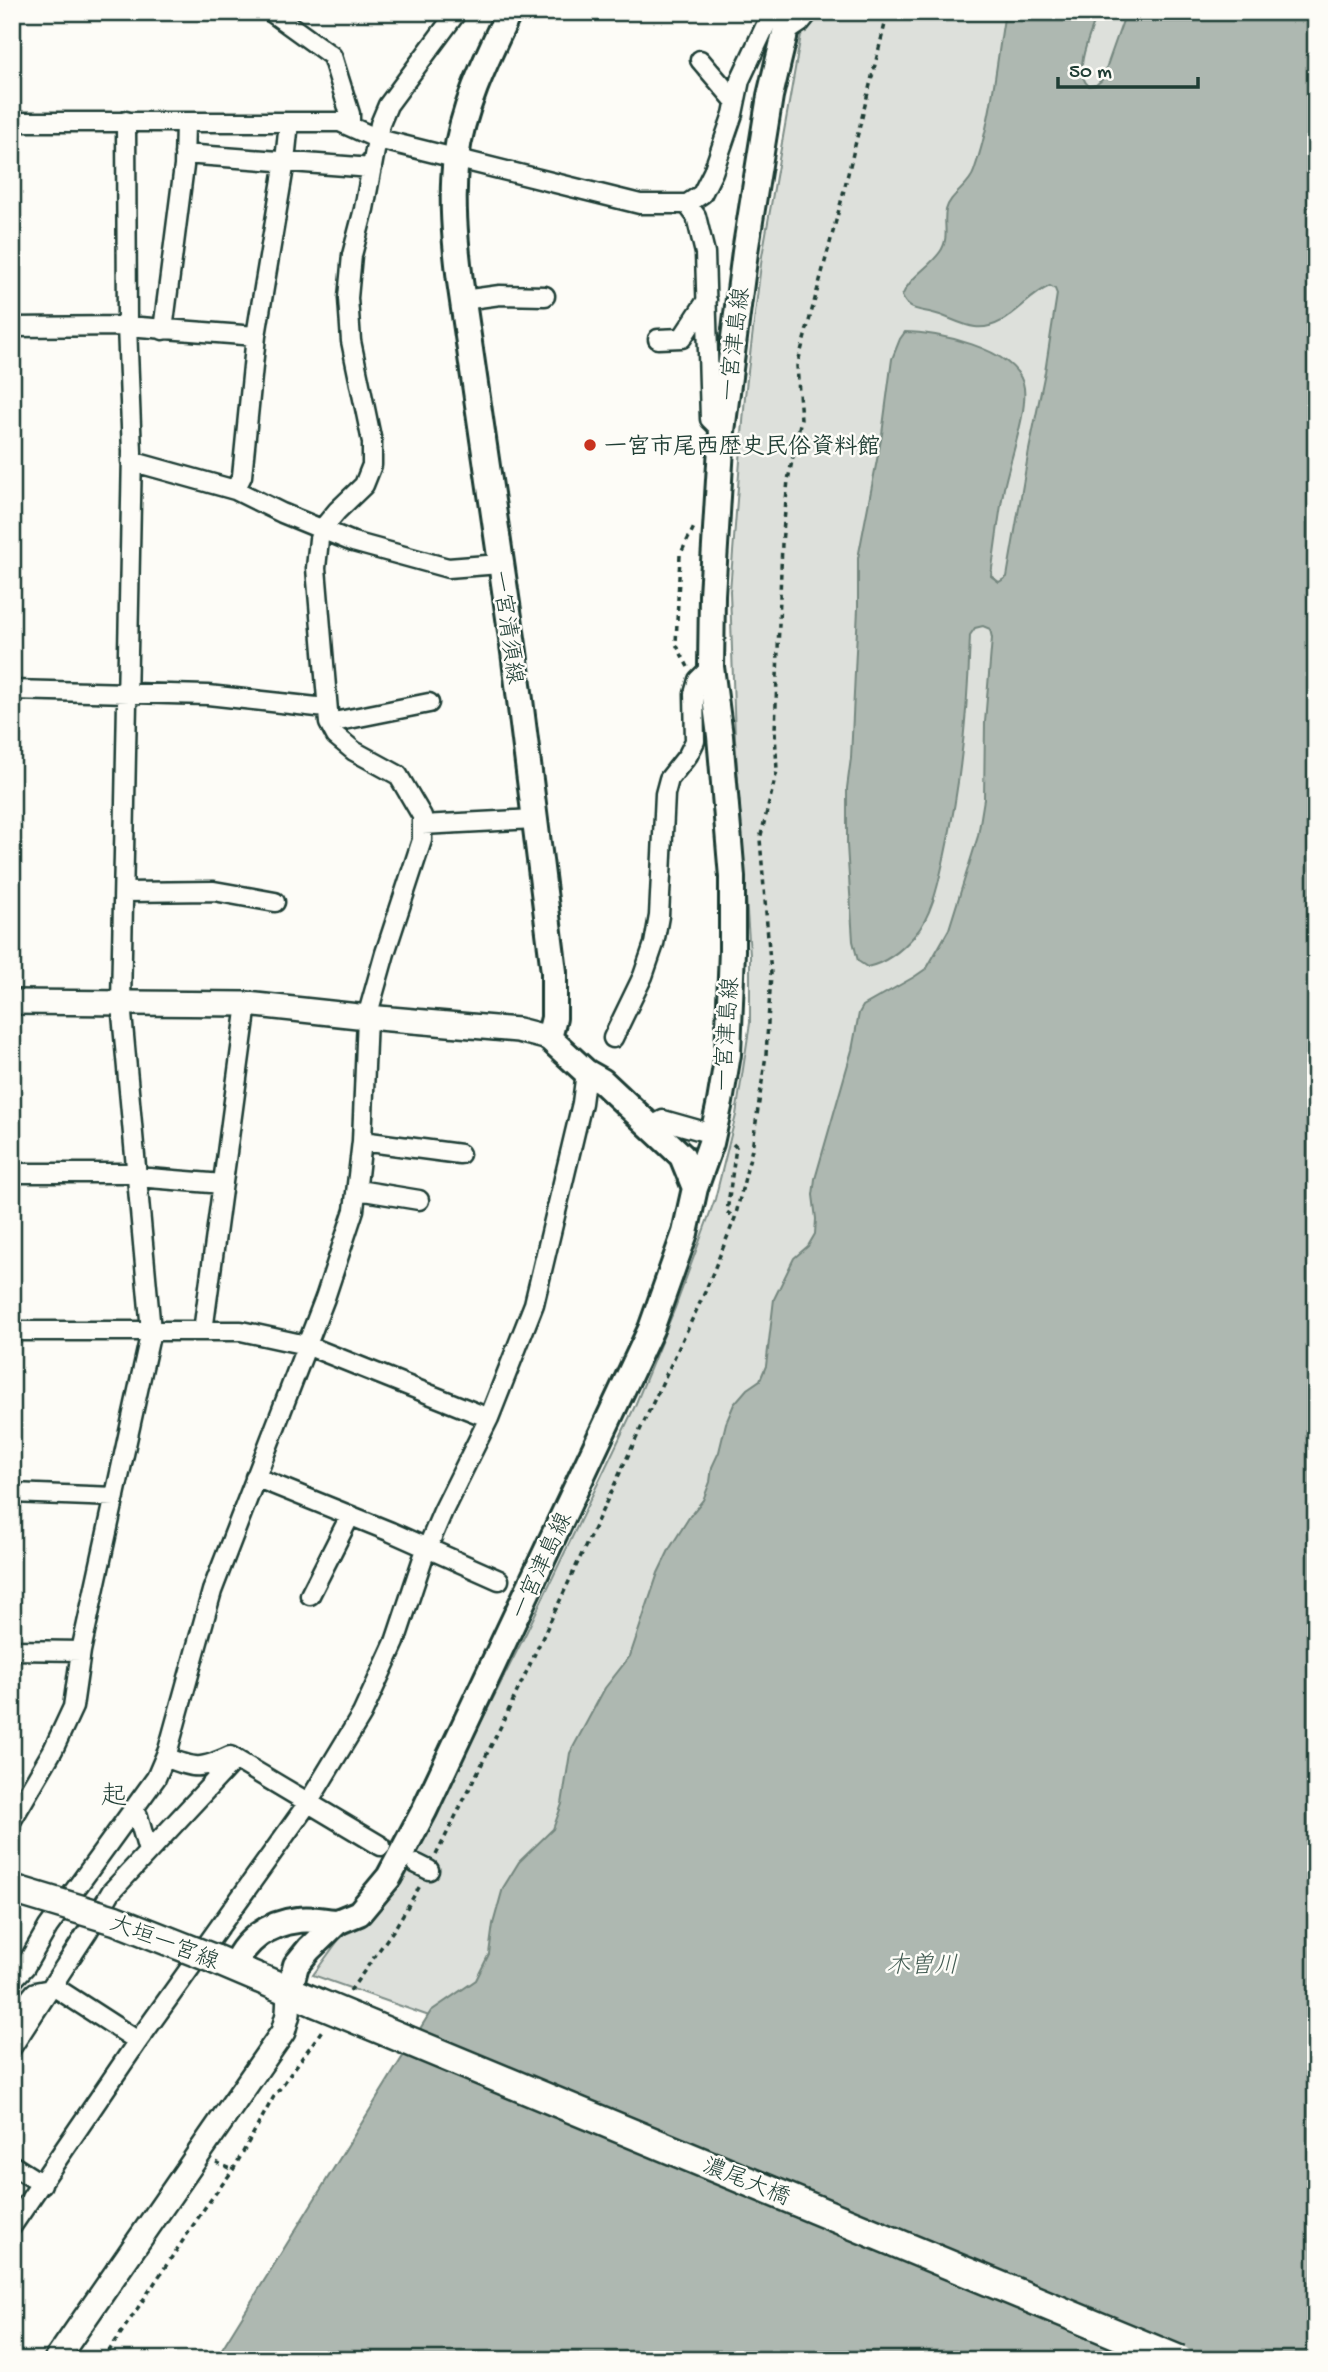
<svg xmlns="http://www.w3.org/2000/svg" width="1328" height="2372" font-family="'Gochi Hand','Klee One',sans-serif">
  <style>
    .green { fill: #dde0db; stroke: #7e8e88; stroke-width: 2 }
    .water { fill: #aeb8b1; stroke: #75877f; stroke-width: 2 }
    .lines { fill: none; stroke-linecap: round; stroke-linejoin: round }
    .minor-casing { stroke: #1f3d34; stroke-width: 23 }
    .tertiary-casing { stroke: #1f3d34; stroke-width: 28 }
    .secondary-casing { stroke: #1f3d34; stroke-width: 30 }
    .primary-casing { stroke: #1f3d34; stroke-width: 33 }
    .path { stroke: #1f3d34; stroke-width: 3.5; stroke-dasharray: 5 5; stroke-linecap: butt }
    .minor { stroke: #fdfcf7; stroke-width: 18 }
    .tertiary { stroke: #fdfcf7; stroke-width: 23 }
    .secondary { stroke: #fdfcf7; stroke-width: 24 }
    .primary { stroke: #fdfcf7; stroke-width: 28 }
    .primary-bridge-casing { stroke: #1f3d34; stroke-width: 33; stroke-linecap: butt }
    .primary-bridge { stroke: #fdfcf7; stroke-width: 28 }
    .poi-dot { fill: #c8321e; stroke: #fdfcf7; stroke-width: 2.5 }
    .labels { text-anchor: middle; stroke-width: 5; stroke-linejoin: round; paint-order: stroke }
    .street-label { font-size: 23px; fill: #1f3d34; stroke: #fdfcf7 }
    .poi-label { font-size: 23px; font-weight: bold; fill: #1f3d34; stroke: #fdfcf7; text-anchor: start }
    .water-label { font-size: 24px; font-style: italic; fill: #435c53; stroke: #fdfcf7 }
    .quarter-label { font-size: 26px; fill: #1f3d34; stroke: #fdfcf7 }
  </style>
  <rect width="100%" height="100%" fill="#fdfcf7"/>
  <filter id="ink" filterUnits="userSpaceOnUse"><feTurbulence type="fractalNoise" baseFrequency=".0143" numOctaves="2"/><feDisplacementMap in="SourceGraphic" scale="14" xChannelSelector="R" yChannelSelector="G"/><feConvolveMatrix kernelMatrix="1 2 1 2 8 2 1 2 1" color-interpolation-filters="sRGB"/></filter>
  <g filter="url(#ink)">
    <path class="green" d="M805,12h227l3,269 33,-3 -45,292 -52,54 13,-2 15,12 3,185 -203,482 -220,499 -100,179 -47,38 -119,-42 27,-37 33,-24 31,-39 123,-244 107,-223 41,-100 40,-109 21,-84 14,-92v-68l-15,-217 -5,-147 15,-195 17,-140z
      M1097,12h39l-34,67 -5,6 -8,2c-19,-12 2,-56 8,-75z"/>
    <path class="water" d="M1005,12h93c-6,19 -27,60 -9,74l7,-1 6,-5 24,-68h190v2348h-1101l216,-349 45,-31 13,-26 4,-30 10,-36 16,-26 34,-33 9,-25 8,-51 35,-65 25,-32 28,-83 12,-25 20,-32 13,-16 7,-18 2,-15 7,-15 7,-29 8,-19 13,-15 13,-9 6,-14 8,-67 20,-41 14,-12 7,-12 1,-15 -3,-24 2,-16 37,-129 7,-37 4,-7 51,-29 13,-9 22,-39 29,-93 6,-37 1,-77 7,-84 -2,-9 -7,-3 -8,2 -5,7c-2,74 -9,147 -25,219 -6,26 -12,60 -30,81 -12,14 -29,28 -48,32l-9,-6 -5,-20 -6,-96v-57l4,-30 7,-150v-50l24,-124 10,-75 8,-20 5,-7c32,0 107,16 118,51 7,23 -14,79 -19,105 -5,26 -8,53 -12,80l-1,8 8,6 8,-5 22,-127 16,-78 12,-78 -2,-5 -5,-3c-25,10 -44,45 -75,41 -15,-2 -28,-11 -42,-14 -14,-4 -25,-2 -31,-17 8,-20 26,-27 38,-44 10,-14 3,-28 6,-42 4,-16 23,-23 28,-39 18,-51 22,-106 31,-159z"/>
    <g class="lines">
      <defs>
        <path id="minor" d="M271,12l61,44 18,58v12
          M785,33l15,-10 9,-11
          M700,60l35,41
          M12,122h328l38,17 262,65h47l15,-10 11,-22 20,-58 7,-34 32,-68
          M184,154l188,14
          M687,204l9,12 9,37 5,166 12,12
          M463,300l37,-5 45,1
          M12,327l115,-1 129,10
          M163,330l21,-164 1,-44
          M658,339l24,-1 25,-38
          M131,461l104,29 47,23 71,29 95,26 52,-4
          M235,490l7,-14 14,-140 29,-175 4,-39
          M12,690l196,5 118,13
          M329,723l100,-20
          M422,825l113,-6
          M125,892l89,-1 61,11
          M613,1038l30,-62 11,-32 5,-28 6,-122 4,-15 19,-24 7,-14 -1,-47 4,-14 13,-13
          M651,1126l12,-6 39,11
          M362,1141l98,13
          M12,1173h124
          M137,1177l86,7
          M358,1190l61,10
          M12,1331h229l65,14 183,73
          M203,1331l44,-327
          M255,1477l136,55 108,48
          M12,1493l103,4
          M310,1595l40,-79
          M12,1650l69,1
          M165,1757c31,12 35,13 65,-1l151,90
          M133,1809l5,7 10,35
          M12,1820l41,-70 20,-43 8,-56 70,-320 -30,-328 11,-551 -5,-126 -1,-205
          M417,1864l12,6
          M12,1981l13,-14 23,-40 108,-149 12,-28 44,-159 113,-293 29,-88 8,-69 5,-124 18,-64 37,-113v-24l-24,-41 -44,-24 -18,-15 -7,-13 -13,-155 3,-29 3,-10 15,-18 27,-26 8,-20v-23l-21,-101 -3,-43 4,-43 12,-46 16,-85 8,-19 69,-93
          M12,2020l23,-28 21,-4 82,53
          M12,2047l76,-116 23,-39 124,-133
          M12,2165l30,19
          M12,2226l126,-185 170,-238 54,-89 33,-72 28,-84 20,-47 46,-93 45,-114 48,-201 4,-31"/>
        <path id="tertiary" d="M12,1002l235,2 120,13 151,13 31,8
          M56,2360l227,-328 5,-18 1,-22"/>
        <path id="secondary" d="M509,12c-22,46 -47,96 -53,146 -5,41 -1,82 4,123l54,371 40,320v46l-5,20 37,34 16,9 80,75 13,32
          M234,1968c9,-27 35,-45 64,-48 12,-2 26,1 39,2
          M289,1992l7,-27 13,-16 28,-27 22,-9 30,-36 35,-66 227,-482 34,-96 10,-45 16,-45 9,-41 8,-48 4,-104v-73l-12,-141 -9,-69 1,-72 10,-164 23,-179 25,-156 15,-63 3,-21"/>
        <path id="primary" d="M214,1959l101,43"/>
      </defs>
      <use href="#minor" class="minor-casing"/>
      <use href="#tertiary" class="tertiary-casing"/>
      <use href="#secondary" class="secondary-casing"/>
      <use href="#primary" class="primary-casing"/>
      <path class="path" d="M688,667l-12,-23 4,-89 14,-28
        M733,1144l3,3 -9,65 8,6
        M436,1855l65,-129 204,-434 30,-74 17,-69 14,-94 5,-81 -11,-135 17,-68 -2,-40 7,-188 6,-63 13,-61 -4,-53 44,-164 47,-190
        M350,1991l45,-63 26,-44
        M216,2162l17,8
        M103,2360l103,-154 27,-36 40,-72 50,-69"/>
      <use href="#minor" class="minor"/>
      <use href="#tertiary" class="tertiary"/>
      <use href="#secondary" class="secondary"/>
      <use href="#primary" class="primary"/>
      <defs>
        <path id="primary-bridge" d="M12,1889l103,31 99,39
          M315,2002l864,358"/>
      </defs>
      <use href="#primary-bridge" class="primary-bridge-casing"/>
      <use href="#primary-bridge" class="primary-bridge"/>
    </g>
  </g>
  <circle class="poi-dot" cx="590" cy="445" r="7"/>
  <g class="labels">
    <g class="street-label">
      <text transform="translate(733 344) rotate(-83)" y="8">一宮津島線</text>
      <text transform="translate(509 627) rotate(82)" y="8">一宮清須線</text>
      <text transform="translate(725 1034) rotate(-86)" y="8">一宮津島線</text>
      <text transform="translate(540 1565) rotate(-65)" y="8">一宮津島線</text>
      <text transform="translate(165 1941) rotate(21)" y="8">大垣一宮線</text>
      <text transform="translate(747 2180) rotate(22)" y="8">濃尾大橋</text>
    </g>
    <g class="poi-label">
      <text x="604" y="453">一宮市尾西歴史民俗資料館</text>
    </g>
    <g class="water-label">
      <text x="922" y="1972">木曽川</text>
    </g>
    <g class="quarter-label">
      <text x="114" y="1803">起</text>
    </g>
  </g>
  <rect width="1328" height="2372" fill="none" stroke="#fdfcf7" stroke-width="42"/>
  <rect x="21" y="21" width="1286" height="2330" fill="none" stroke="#1f3d34" stroke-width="2.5" filter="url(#ink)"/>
  <path d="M1058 77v10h140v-10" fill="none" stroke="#1f3d34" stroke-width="3.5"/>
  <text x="1069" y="77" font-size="21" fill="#1f3d34" stroke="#fdfcf7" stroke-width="5" paint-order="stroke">50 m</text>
</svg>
